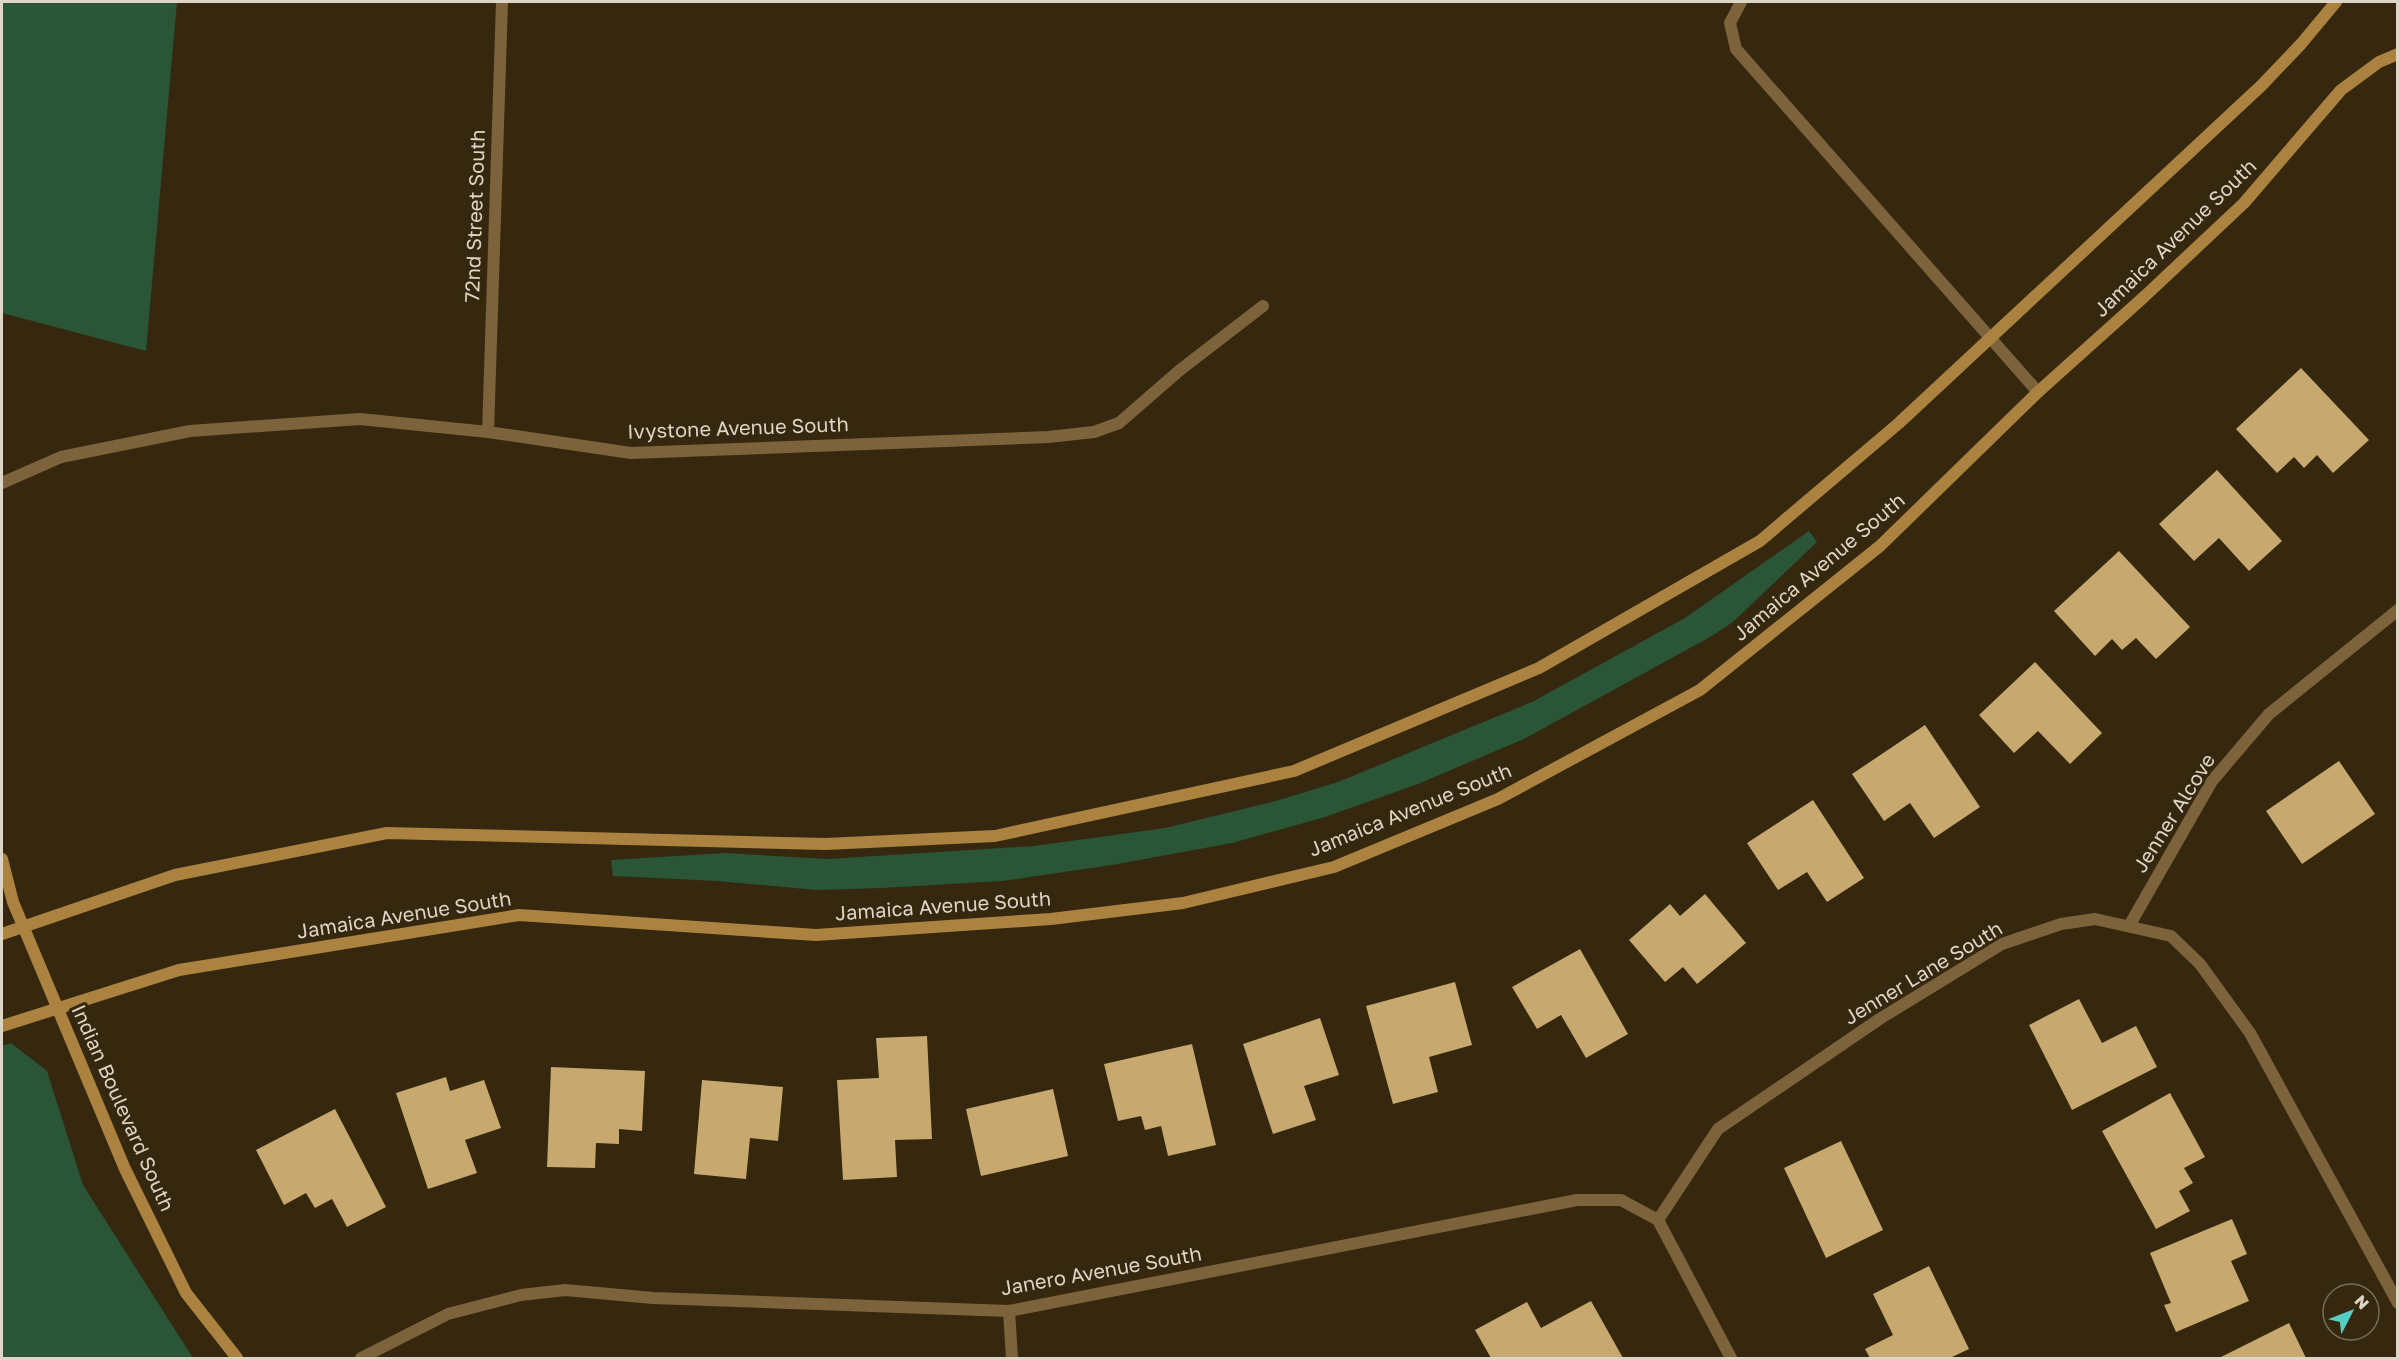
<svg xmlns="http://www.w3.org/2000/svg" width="2399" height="1360" font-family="'Golos Text',sans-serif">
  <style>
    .green { fill: #2a5537 }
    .building { fill: #c7a86e }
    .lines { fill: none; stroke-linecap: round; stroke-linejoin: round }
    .lane { stroke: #7d633c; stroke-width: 12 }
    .street { stroke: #7d633c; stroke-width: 12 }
    .secondary { stroke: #ac8241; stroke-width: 12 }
    .labels { text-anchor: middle; stroke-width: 6; stroke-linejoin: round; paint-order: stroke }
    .street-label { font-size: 20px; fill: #ddd5c6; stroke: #35280e }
  </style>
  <rect width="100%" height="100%" fill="#35280e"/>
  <path class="green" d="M2,2h175l-31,349 -144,-38z
    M1809,531l8,11 -84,80 -23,15 -186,102 -106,45 -93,33 -93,26 -120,22 -110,16 -120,7 -66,2 -99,-9 -104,-5 -2,-16 114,-7 103,6 206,-13 131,-18 111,-27 62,-19 194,-80 153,-84z
    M11,1043l36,28 36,114 110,173h-191v-312z"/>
  <path class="building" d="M2301,368l68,72 -36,33 -16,-18 -13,13 -10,-11 -17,16 -41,-44z
    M2217,470l65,71 -33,30 -30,-33 -25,23 -35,-37z
    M2119,551l71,76 -34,32 -20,-21 -14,12 -10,-11 -17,17 -41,-45z
    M2035,662l67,71 -32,31 -32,-33 -24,22 -35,-38z
    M1925,725l55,82 -46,31 -24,-35 -26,18 -32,-47z
    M2339,761l36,53 -73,50 -36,-53z
    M1813,800l51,78 -37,24 -20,-30 -29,18 -31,-47z
    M1705,894l41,49 -49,41 -14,-17 -18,15 -36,-42 41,-36 10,12z
    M1580,949l48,85 -42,24 -25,-43 -24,14 -25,-42z
    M1455,982l17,63 -43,12 9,35 -45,12 -27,-98z
    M2079,999l23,44 34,-17 21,41 -85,43 -43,-85z
    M1320,1018l19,57 -35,11 12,34 -43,14 -30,-90z
    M927,1036l5,103 -37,1 2,37 -54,3 -6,-100 42,-2 -3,-40z
    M1192,1044l24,101 -48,11 -7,-30 -16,4 -4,-14 -23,5 -14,-57z
    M551,1067l94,4 -3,60 -23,-2v15l-23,-1 -1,25 -48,-1z
    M446,1077l4,14 34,-11 17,48 -36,12 12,33 -49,16 -32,-96z
    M702,1080l81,7 -5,54 -28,-3 -4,41 -52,-5z
    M1053,1089l15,67 -87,20 -15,-67z
    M2170,1093l35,64 -21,11 9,15 -14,8 11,20 -34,18 -54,-98z
    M335,1109l51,98 -39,20 -15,-28 -17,9 -9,-15 -22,12 -28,-55z
    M1841,1141l42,89 -57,28 -42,-90z
    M2232,1219l15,35 -16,7 18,40 -73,31 -12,-27 7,-2 -21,-50z
    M1929,1266l40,83 -19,9h-80l-5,-9 28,-14 -20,-41z
    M1591,1301l32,57h-132l-16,-28 52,-28 14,26z
    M2289,1323l17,35h-87z"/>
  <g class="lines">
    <path class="lane" d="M1741,2l-11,21 6,26 302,343"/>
    <path class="street" d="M488,432l14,-430
      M2,483l59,-26 129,-26 170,-12 128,13 143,21 417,-16 46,-5 25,-9 61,-53 83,-64
      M2129,926l83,-145 57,-67 129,-104
      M1658,1220l60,-91 163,-111 121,-74 59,-20 34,-5 76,17 29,28 50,69 148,270
      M1009,1311l3,47
      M361,1358l87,-44 73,-19 44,-5 88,8 356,13 568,-111h44l37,20 73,138"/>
    <path class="secondary" d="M2,859l11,43 112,267 61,124 51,65
      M2,934l173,-59 212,-42 439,11 169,-8 299,-65 245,-103 221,-127 139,-118 363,-338 39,-41 35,-42
      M2,1026l177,-56 340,-55 297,20 235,-16 132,-16 151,-36 164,-68 202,-109 180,-144 158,-154 107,-96 99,-93 97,-113 38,-28 19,-8"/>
  </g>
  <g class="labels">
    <g class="street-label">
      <text transform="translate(475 216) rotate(-88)" y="7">72nd Street South</text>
      <text transform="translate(2175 238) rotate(-44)" y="7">Jamaica Avenue South</text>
      <text transform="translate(738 428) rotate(-2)" y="7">Ivystone Avenue South</text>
      <text transform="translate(1819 567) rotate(-40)" y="7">Jamaica Avenue South</text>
      <text transform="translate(1410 810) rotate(-22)" y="7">Jamaica Avenue South</text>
      <text transform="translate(2174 813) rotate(-58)" y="7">Jenner Alcove</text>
      <text transform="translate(943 906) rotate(-4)" y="7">Jamaica Avenue South</text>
      <text transform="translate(404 915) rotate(-9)" y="7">Jamaica Avenue South</text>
      <text transform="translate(1923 973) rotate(-31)" y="7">Jenner Lane South</text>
      <text transform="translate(123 1108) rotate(66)" y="7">Indian Boulevard South</text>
      <text transform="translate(1101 1271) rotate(-10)" y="7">Janero Avenue South</text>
    </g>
  </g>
  <rect width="2399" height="1360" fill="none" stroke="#ddd5c6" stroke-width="6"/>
  <g transform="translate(2351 1312) rotate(48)"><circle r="28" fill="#35280e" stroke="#786d58" stroke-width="1.5"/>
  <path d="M0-4.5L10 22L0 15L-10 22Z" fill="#56cec3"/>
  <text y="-9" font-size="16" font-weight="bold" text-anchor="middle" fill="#ddd5c6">N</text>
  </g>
</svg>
